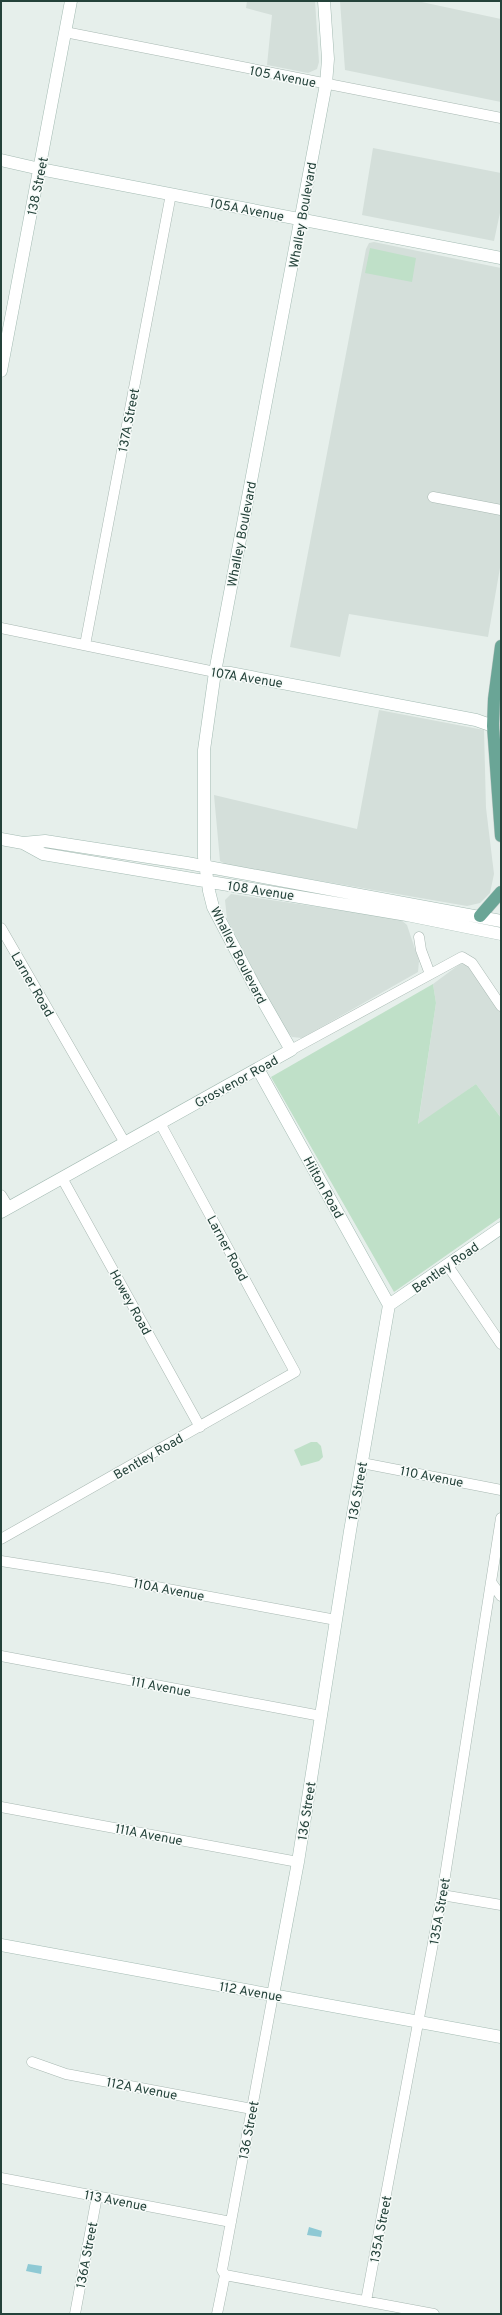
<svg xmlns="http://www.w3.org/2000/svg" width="502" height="2315" font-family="Overpass,sans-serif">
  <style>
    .built { fill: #d4dfda }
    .green { fill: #bfe0c8 }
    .water { fill: #8ec9d4 }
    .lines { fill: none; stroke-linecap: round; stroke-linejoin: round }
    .street-casing { stroke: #a8b8b2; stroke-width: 11 }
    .secondary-casing { stroke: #a4bbb3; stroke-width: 13 }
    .primary-casing { stroke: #c2cac8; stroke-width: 13 }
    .street { stroke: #fff; stroke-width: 10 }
    .secondary { stroke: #fff; stroke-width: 12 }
    .primary { stroke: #6aa596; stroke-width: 12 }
    .labels { text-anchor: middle; stroke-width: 3; stroke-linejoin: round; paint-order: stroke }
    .street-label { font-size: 13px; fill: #24423a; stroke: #f7fbf9 }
  </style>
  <rect width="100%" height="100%" fill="#e6efeb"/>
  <path class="built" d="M247,1h68l4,61 -2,7 -9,4 -41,-8 5,-50 -26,-7z
    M340,1h77l84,18v83l-156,-32z
    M373,148l128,25v35l-7,33 -132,-26z
    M374,242l127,26v294l-13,75 -139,-23 -9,43 -50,-10 76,-398 3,-6z
    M379,710l105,20 2,78 8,66 -4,19 -10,10 -13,3 -240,-41 -7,-4 -6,-66 143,34z
    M231,894l169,25 7,6 12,36 -1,11 -116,66 -10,-1 -10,-11 -55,-107 -2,-19z
    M460,964l11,1 30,45v108l-25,-34 -58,41 18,-122 -3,-19z"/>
  <path class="green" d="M370,248l46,10 -4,24 -47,-9z
    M433,984l3,19 -18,121 58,-40 25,34v99l-107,75 -123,-215z
    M311,1442h6l4,4 2,11 -4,4 -18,5 -7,-16z"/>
  <path class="water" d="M309,2227l13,4 -1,6 -14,-2z
    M28,2264l14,2 -1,8 -15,-3z"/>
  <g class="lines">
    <defs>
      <path id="street" d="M65,32l436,86
        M433,497l68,13
        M1,628l214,44
        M85,645l86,-451
        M1,928l124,215
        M419,937l2,13 9,24
        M291,1050l171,-93 10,6 29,43
        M62,1178l138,249
        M1,1195l8,13
        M448,1266l53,78
        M362,1463l139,27
        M1,1539l294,-167 -135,-249
        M1,1561l107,17 228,42
        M491,1582l10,14
        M1,1656l320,60
        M1,1807l297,55
        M442,1895l59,10
        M32,2062l34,12 186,35
        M1,2178l230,44
        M225,2275l209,39
        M366,2301l76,-406 59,-377
        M75,2314l22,-118
        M217,2314l8,-39 -3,-5 51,-275"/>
      <path id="secondary" d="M1,160l39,9 461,89
        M1,371l70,-370
        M215,672l15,1 246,47 17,6
        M1,839l22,4 22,-2 142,22 314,58
        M23,843l20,11 364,61 94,19
        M258,1069l131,236
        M1,1212l290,-162 -36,-63 -42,-80 -4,-16 -5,-34v-107l11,-78 111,-588 2,-25 -4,-58
        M389,1305l112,-77
        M1,1945l500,92
        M273,1995l25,-133 52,-331 39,-226"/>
      <path id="primary" d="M501,646l-7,53 -1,27 8,110
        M480,916l21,-24"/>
    </defs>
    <use href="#street" class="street-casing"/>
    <use href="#secondary" class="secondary-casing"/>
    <use href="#primary" class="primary-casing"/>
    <use href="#street" class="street"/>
    <use href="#secondary" class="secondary"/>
    <use href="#primary" class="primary"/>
  </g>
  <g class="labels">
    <g class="street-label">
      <text transform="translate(283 76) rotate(11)" y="5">105 Avenue</text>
      <text transform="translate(37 186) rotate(-78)" y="5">138 Street</text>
      <text transform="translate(247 209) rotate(11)" y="5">105A Avenue</text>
      <text transform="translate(302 215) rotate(-80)" y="5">Whalley Boulevard</text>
      <text transform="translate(128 420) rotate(-79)" y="5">137A Street</text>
      <text transform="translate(241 534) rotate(-79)" y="5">Whalley Boulevard</text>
      <text transform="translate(247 677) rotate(9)" y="5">107A Avenue</text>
      <text transform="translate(261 890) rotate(9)" y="5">108 Avenue</text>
      <text transform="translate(239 955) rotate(63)" y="5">Whalley Boulevard</text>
      <text transform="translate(33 984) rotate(60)" y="5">Larner Road</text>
      <text transform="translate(236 1081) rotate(-29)" y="5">Grosvenor Road</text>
      <text transform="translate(324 1187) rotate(61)" y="5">Hilton Road</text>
      <text transform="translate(228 1248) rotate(62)" y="5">Larner Road</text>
      <text transform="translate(445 1267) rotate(-35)" y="5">Bentley Road</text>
      <text transform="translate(131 1302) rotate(61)" y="5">Howey Road</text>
      <text transform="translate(148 1456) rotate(-30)" y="5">Bentley Road</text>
      <text transform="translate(432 1476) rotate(11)" y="5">110 Avenue</text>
      <text transform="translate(357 1491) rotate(-80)" y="5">136 Street</text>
      <text transform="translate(169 1589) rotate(11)" y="5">110A Avenue</text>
      <text transform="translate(161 1686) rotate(11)" y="5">111 Avenue</text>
      <text transform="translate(306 1811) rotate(-81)" y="5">136 Street</text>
      <text transform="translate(149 1834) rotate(11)" y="5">111A Avenue</text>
      <text transform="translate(439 1911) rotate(-80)" y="5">135A Street</text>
      <text transform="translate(251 1991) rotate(10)" y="5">112 Avenue</text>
      <text transform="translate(142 2088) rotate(11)" y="5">112A Avenue</text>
      <text transform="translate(248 2130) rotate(-79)" y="5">136 Street</text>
      <text transform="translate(116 2200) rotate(11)" y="5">113 Avenue</text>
      <text transform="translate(380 2229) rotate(-79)" y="5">135A Street</text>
      <text transform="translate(86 2255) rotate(-79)" y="5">136A Street</text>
    </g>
  </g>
  <rect width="502" height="2315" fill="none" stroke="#24423a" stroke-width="4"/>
</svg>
